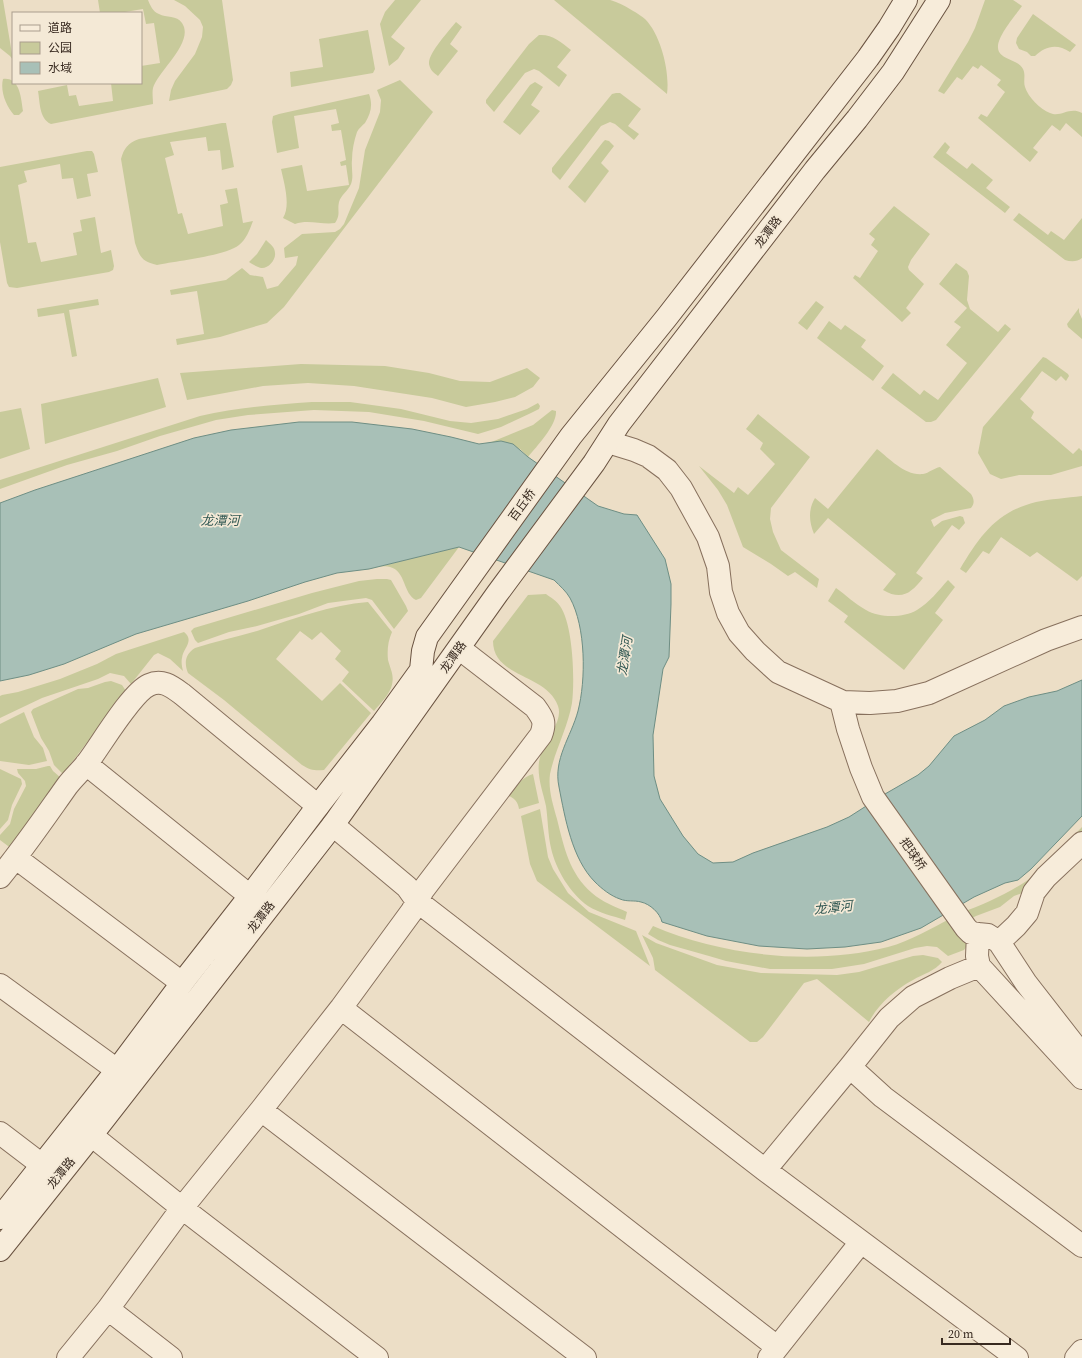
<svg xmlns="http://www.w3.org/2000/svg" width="1082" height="1358" font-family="'Source Serif 4','Noto Sans SC',serif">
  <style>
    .green { fill: #c8ca9b }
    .water { fill: #a8c0b7; stroke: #6e8e84 }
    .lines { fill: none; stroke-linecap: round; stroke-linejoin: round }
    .street-casing { stroke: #87705d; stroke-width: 24 }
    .secondary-casing { stroke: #695240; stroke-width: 24 }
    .street { stroke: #f7ecda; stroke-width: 22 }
    .secondary { stroke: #f7ecda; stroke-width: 22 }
    .labels { text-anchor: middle; stroke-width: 3.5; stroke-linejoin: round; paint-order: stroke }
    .street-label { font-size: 12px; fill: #382a20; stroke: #f4e9d6 }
    .water-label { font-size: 13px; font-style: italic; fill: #305752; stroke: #f4e9d6 }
  </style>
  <rect width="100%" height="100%" fill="#ecdec6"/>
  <path class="green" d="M0,0h3l10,60 -3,-4 -10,-8z
    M98,0h50c2,5 5,12 11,14 7,4 18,1 23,9 13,19 -24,48 -29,65 -1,5 0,11 0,16l-102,20c-12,-5 -11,-22 -13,-33l29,-6 2,11 7,-1 3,11 34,-5 -2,-18h30v-17l19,-3 -6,-40 -8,1 -3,-15 -24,4h-19z
    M174,0h48l11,80 -2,5 -4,4 -58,12 2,-11 4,-9 20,-27 7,-17 1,-10 -3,-7 -15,-14z
    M395,0h26l-30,37 14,11 -7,11 -9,7 -9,-42 5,-12z
    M554,0h56c9,2 28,13 35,19 16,16 25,53 22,75z
    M985,0h28l9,6c-7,10 -25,30 -24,42 1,12 20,11 25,21 3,6 0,12 2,18 3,10 15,22 25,26 11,5 19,-7 32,0v24l-16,-14 -6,8 -8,-6 -19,23 5,4 -8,10 -52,-44 3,-4 6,3 18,-25 -8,-7 4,-5 -20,-15 -3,4 -5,-3 -11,14 -5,-3 -13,17 -6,-3 30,-49 7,-14z
    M1033,14l43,31 -6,7c-13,-9 -25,-6 -35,4h-4l-4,-4 -8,-3 -3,-6 1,-5z
    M456,22l6,5 -12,17 8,7 -20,25c-4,-3 -8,-6 -9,-12 -1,-11 20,-33 27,-42z
    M368,30l7,39 -2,4 -82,14 -1,-15 33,-5 -4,-28z
    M539,35c13,-1 22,7 32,15l-14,17 10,8 -8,12 -20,-16 -5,-2 -9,4 -31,39 -8,-9v-3l43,-56z
    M3,79c17,-2 18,19 20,32l-4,4h-5c-8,-9 -14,-24 -11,-36z
    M400,80l33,32 -149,195 -17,16 -47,14 -43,8 -1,-6 28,-5 -7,-43 -26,4 -1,-5 56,-10 16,-12 8,7 13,2 4,12 11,-3 18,-21 2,-9 -13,2 -1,-10 18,-14 33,-2 5,-3 4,-5 15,-36 6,-38 15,-38 1,-12 -4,-10z
    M535,82l8,5 -12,18 9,6 -20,24 -17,-13 27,-37z
    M616,93h4l21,16 -13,17 11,8 -5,6 -19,-16 -5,-2 -9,4 -41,54 -8,-8v-4l60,-74z
    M369,94c4,11 2,19 -4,29 -3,3 -6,5 -8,9 -3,9 -5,18 -5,28 -1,8 2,16 -1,24 -3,7 -10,11 -12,18 -2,9 2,12 -4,21 -13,2 -27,-4 -40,1l-12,-6c8,-13 1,-35 -2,-49l21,-4 5,26 42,-6 -3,-20 -5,1 -1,-4 6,-2 -5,-30 -9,1 -1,-6 8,-2 -3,-14 -42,7 5,32 -22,5 -5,-31 1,-6 6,-2z
    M222,123h4l8,44 -12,3 -2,-20 -12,1 -2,-14 -36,5 4,13 -9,3 13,56 4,-1 6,21 35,-8 -3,-21 8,-2 -3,-13 12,-2 6,35 10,-2c-3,8 -7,19 -14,24 -14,11 -63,16 -82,20 -15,-4 -17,-7 -22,-22l-14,-84c3,-11 7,-16 18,-20z
    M605,140l4,1 5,5 -13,17 8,8 -24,32 -17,-16 35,-45z
    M945,142l5,5 -4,6 21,16 5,-6 21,17 -7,8 24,19 -5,6 -72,-56z
    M87,151h5l2,3 4,18 -11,2 4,22 -14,3 -4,-21 -11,1 -2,-15 -36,7 3,11 -9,3 10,58 8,-1 5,20 36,-7 -4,-22 9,-2 -2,-11 15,-3 6,36 10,-3 3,16 -1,4 -4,2 -92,16 -8,-1 -2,-4 -7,-41v-75z
    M894,206l36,28 -19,26 -3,7 1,3 15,14 -18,24 5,5 -9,9 -49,-44 2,-3 5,3 18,-27 -7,-6 4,-6 -6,-5z
    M1019,213l29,22 3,-4 13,9 18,-22v40c-5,4 -11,4 -17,2l-52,-40z
    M266,240c4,4 9,7 9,13 1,7 -7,16 -14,15 -4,-1 -9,-4 -12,-6l8,-8z
    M956,263l11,8 2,5 -2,24 3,9 28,23 7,-8 6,5 -75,91 -5,2h-5l-45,-34 12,-15 27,22 4,-5 14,10 29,-37 -21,-18 15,-18 -7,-5 13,-14 -28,-24z
    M98,299l1,6 -30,5 8,46 -5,1 -8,-44 -26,4 -1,-8z
    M816,301l8,6 -17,23 -9,-7z
    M1079,308v4l3,7v20l-14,-12 -1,-3z
    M829,321l12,9 4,-5 21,15 -5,7 23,19 -11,15 -56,-43z
    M1043,357l3,1 22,16 1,2 -3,5 -5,-5 -5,5 -14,-10 -22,28 14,13 -3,6 42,36 6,-6 3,3v15l-31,9h-32l-18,4 -11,-5 -12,-21 5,-26z
    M301,364l84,2 44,7 31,8 30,1 37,-14 13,10 -7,9 -18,10 -20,5 -29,5 -34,-9 -78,-12 -46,-3 -45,3 -76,14 -7,-27z
    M158,378l8,29 -121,37 -4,-40z
    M312,402h38l51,7 49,12 21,2 27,-4 29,-10 11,-6 2,3 -1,3 -8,4 -30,14 -23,7 -54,-13 -55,-9 -55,-2 -66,5 -32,5 -56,16 -43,15 -50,14 -67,24v-9l200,-64c37,-9 74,-11 112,-14z
    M21,408l9,41 -30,10v-47z
    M552,410l4,1c1,14 -19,35 -28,46l-8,-8 -31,-6 44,-18z
    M758,414l52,43 -39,51 -1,11 3,13 8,18 38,29 -2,9 -22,-16 -7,4 -17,-12 -28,-17 -16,-42 -9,-15 -19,-24 35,27 4,-6 10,8 27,-31 -15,-15 3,-6 -17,-14z
    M877,449c13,10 28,27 46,25 6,-1 11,-6 17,-7l31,27c3,5 4,9 0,14l-26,5 -14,7 3,7 8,-6 18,-5 3,1 2,6 -6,7 -7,-5 -36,48 7,5c-12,15 -21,23 -40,12l13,-16 -68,-56 -14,16c-5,-13 -6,-24 1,-36l13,11z
    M1082,496v80l-5,5 -40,-29 -7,5 -29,-20 -12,17 -6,-3 -17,22 -6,-4c20,-33 36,-57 76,-67 14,-3 31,-4 46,-6z
    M459,547l-38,51 -5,2c-13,-6 -10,-29 -26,-33 -6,-2 -15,1 -21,2z
    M377,579h10l4,1 15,26 2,5 -14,18 -22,-29 -6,-2 -38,5 -29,11 -42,12 -28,6 -31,11 -3,-3 -4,-9 3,-3 118,-35 47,-12z
    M948,580l7,7 -20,26 8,7 -39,50 -60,-48 4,-6 -20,-15 8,-13c10,7 19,16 30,22 14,8 37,8 51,0 12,-7 22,-20 31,-30z
    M546,594c4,3 11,7 14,12 13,18 15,74 12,97 -4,24 -17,47 -22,71 -2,16 3,30 7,45 7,28 12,54 35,74 10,9 24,14 35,19l-2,8c-12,-4 -26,-7 -37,-14 -18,-13 -32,-36 -37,-58 -3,-13 -3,-28 -5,-42 -3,-14 -9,-29 -7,-44 1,-5 2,-10 4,-15 6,-11 20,-28 15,-41 -11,-32 -65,-28 -65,-65l35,-46z
    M368,602l24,30c-4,9 -5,18 -4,28 3,11 7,16 3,28 -4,9 -11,16 -17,23l-32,-30 7,-9 -14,-13 6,-8 -20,-19 -9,8 -12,-9 -24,28 46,42 18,-18 31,30 -47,57c-9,1 -14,0 -22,-5l-78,-65 -36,-27c-4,-10 -3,-19 7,-25 21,-7 43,-11 65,-18 35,-12 71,-25 108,-28z
    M184,632c11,9 -1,16 -2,26 -1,4 0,9 1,13l-13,-12 -12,-6 -4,2 -23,29 -7,-8 -14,-3 -12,6 -56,19 -42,20v-22l2,-1 16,-3 42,-13 37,-15 19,-10z
    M111,681l11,4 4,6 -63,83 -9,-9 -5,-14 -8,-13 -10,-26 2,-3 45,-20 10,-1 17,-6z
    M24,712l10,25 9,11 4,13 -18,4 -29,-4v-37z
    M48,766h2l3,5 8,7 -49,71 -12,-9v-5l10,-11 4,-15 12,-23 -1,-5 -7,-8 -1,-4h19z
    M0,769l21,10 1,5 -10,21 -4,15 -8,9z
    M533,774l6,29 -20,6c-1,-8 -5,-11 -12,-14 10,-7 14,-18 26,-21z
    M540,809l8,48 5,12 15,24 21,19 47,19 14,35 -113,-85 -7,-17 -9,-48z
    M1082,827v9l-54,55 -14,5 -14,11 -24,9 -10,5 -5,-8c26,-10 54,-22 76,-40 16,-15 30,-31 45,-46z
    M952,918l17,25 -5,7 -16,6 -11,-9 -10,-1 -12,2 -51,16 -32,5h-62l-44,-8 -17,-5 -39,-11 -12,-5 -10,-6 5,-8c70,30 161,40 235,21 23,-6 43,-19 64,-29z
    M642,935l14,8 61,22 44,8 76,2 22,-3 54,-16 10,-1 15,3 4,4c-7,9 -19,12 -29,18 -17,9 -35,24 -44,42l-52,-43 -13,4 -41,54 -6,5h-7l-95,-72 -2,-12z"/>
  <path class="water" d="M299,422h53l60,7 39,8 28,7 22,-3 12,3 15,13 70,49 26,8 13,1 28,44 6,25v20l-2,53 -6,12 -10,66 1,41 6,23 23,37 15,18 15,9 20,-1 20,-9 74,-26 22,-10 36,-23 33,-19 11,-9 25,-30 31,-16 19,-14 25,-9 28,-6 25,-11v136l-51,53 -13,11 -13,3 -31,14 -53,31 -40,14 -36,5 -38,2 -48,-3 -52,-10 -45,-14c-2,-9 -12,-18 -21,-20 -7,-2 -14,0 -21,-3 -9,-3 -18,-10 -25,-17 -23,-23 -30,-64 -36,-95 -6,-28 12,-50 19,-76 8,-31 8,-84 -8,-113 -4,-7 -10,-12 -16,-18l-95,-33 -90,22 -32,4 -32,9 -57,19 -112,33 -72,30 -35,11 -29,6v-178l35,-13 159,-52 37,-8z"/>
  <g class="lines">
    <defs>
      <path id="street" d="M608,442l26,8 14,6 19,14 14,18 27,49 10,29 3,26 7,21 11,20 16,18 23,21 65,30 27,1 27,-2 32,-8 117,-53 36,-13
        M843,702l-1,3 6,24 13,39 12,29 93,131 5,5 7,1
        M86,764l164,132
        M333,825l74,62 10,14 348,269 252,188
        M16,858l166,125
        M0,877c24,-29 45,-60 67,-91 6,-8 14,-15 20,-23 14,-18 44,-70 62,-78 13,-6 22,1 33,9l136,112
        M999,942l17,-16 11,-13 7,-21 12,-15 36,-34
        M0,985l117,85
        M341,1008l436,339
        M1082,1055l-56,-72 -27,-41 -11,-7 -10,-1 -1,22 2,10 103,112
        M850,1067l33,30 199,149
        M261,1110l324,248
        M0,1133l42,32
        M91,1135l91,73 195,150
        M765,1170l85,-103 39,-49 24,-21 37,-19 29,-12
        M108,1309l63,49
        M68,1358l40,-49 74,-101 79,-98 80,-102 71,-97 11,-21 118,-155c5,-13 2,-17 -6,-28l-75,-58
        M769,1358l92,-116
        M1076,1358l6,-7"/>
      <path id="secondary" d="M0,1218l117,-148 65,-87 68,-87 68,-90 64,-82 39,-54 2,-19 4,-14 144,-201 96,-119 201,-259 21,-30 17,-28
        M0,1250l83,-104 250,-321 164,-231 97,-131 25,-39 196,-254 42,-51 36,-47 46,-72"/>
    </defs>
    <use href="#street" class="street-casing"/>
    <use href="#secondary" class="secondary-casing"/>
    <use href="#street" class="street"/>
    <use href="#secondary" class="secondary"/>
  </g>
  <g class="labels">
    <g class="street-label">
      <text transform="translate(768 232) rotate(-53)" y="4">龙潭路</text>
      <text transform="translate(522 505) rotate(-54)" y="4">百丘桥</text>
      <text transform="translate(453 657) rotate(-55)" y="4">龙潭路</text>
      <text transform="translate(913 854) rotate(55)" y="4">把球桥</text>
      <text transform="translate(261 917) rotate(-52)" y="4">龙潭路</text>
      <text transform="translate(61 1173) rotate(-51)" y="4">龙潭路</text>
    </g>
    <g class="water-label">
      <text x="220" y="525">龙潭河</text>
      <text transform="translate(624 656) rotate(-81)" y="5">龙潭河</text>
      <text transform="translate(833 907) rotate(-6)" y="5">龙潭河</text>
    </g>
  </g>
  <rect x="12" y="12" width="130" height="72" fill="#f4e9d6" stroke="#a99d8d"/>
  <rect x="20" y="25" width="20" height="6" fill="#f7ecda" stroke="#a99d8d"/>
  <text x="48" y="32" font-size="12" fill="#382a20">道路</text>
  <rect x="20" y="42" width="20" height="12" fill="#c8ca9b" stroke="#a99d8d"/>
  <text x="48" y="52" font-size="12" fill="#382a20">公园</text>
  <rect x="20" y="62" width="20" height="12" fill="#a8c0b7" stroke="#a99d8d"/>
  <text x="48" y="72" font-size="12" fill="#382a20">水域</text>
  <path d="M942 1338v6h68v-6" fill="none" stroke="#382a20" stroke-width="2"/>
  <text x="948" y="1338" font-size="12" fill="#382a20" stroke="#f4e9d6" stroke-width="3" paint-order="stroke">20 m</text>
</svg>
